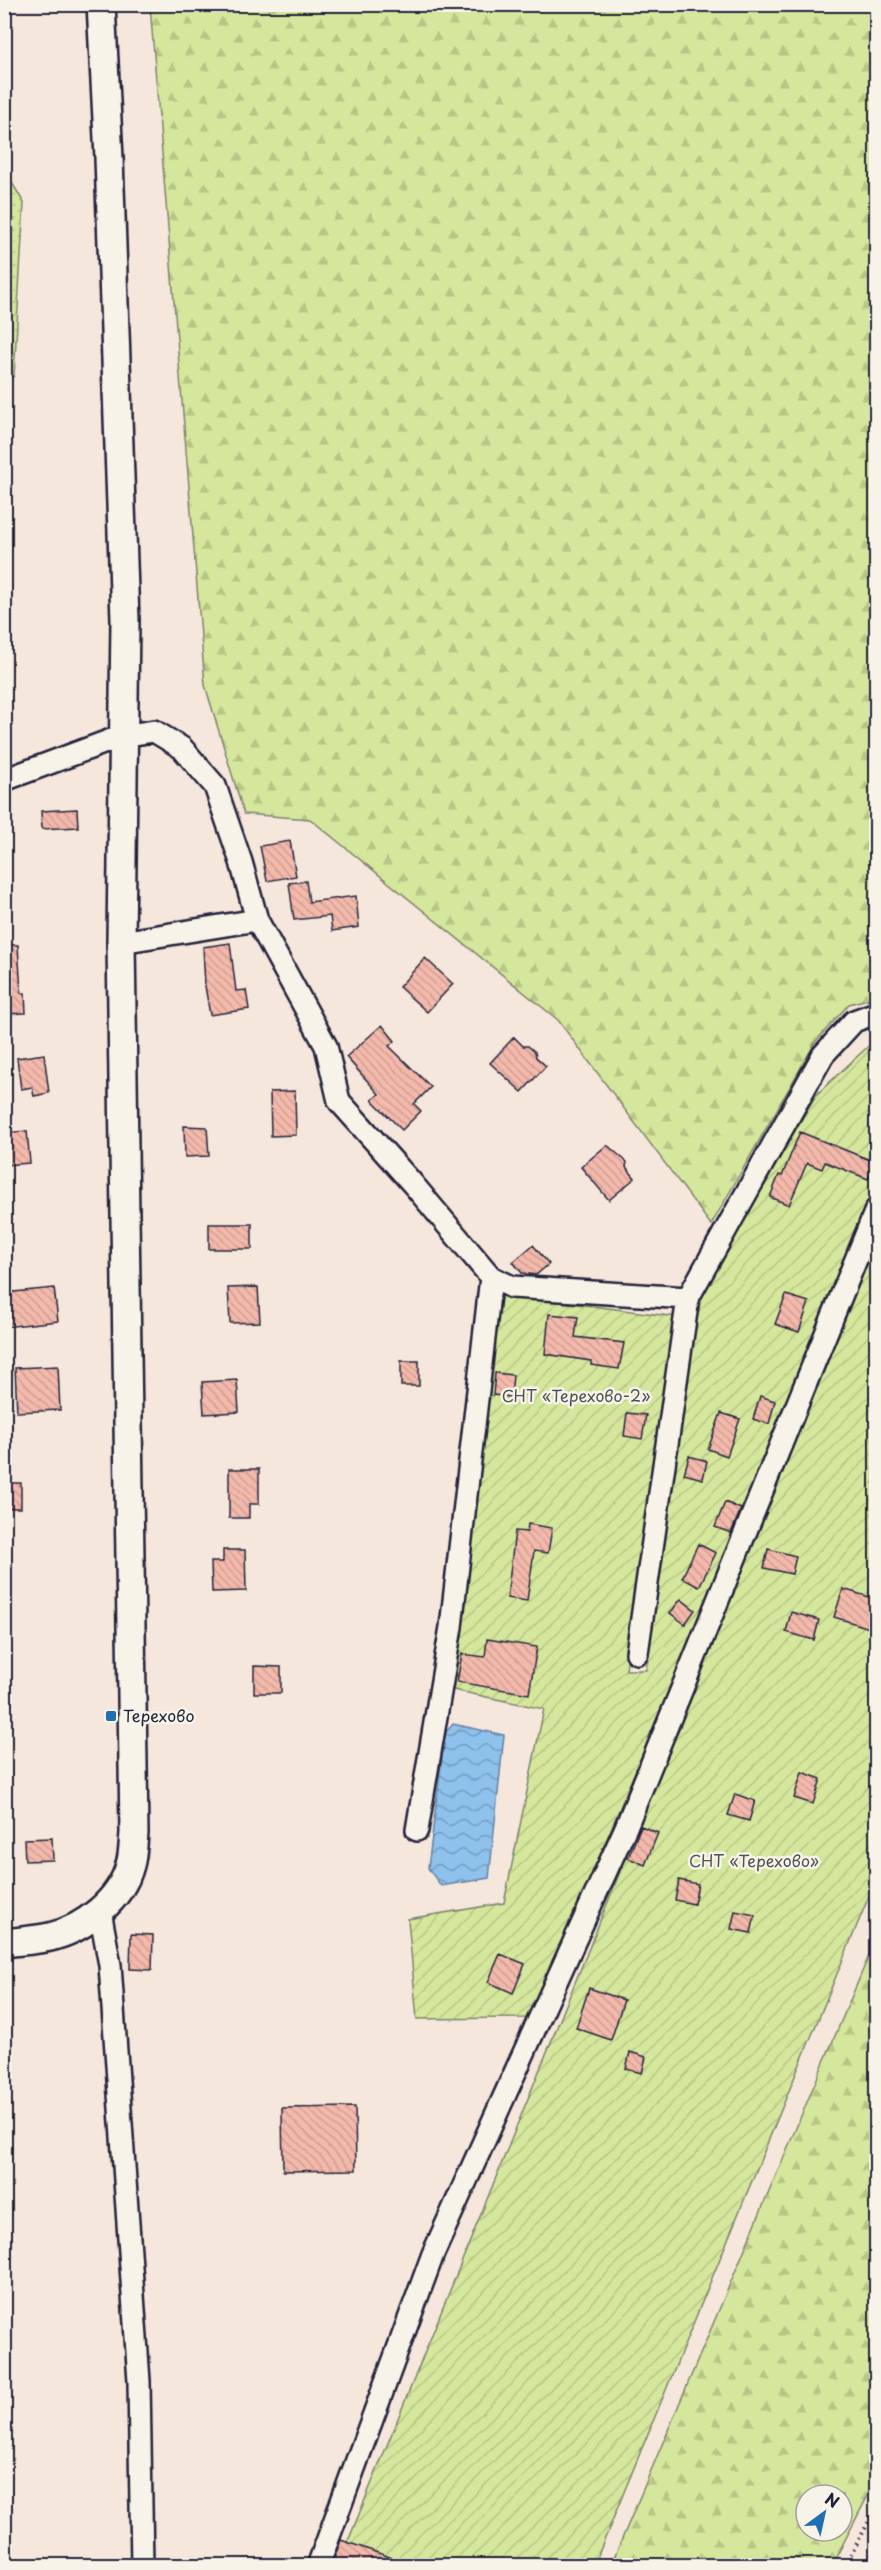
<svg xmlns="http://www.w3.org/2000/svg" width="881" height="2570" font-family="'Playpen Sans',sans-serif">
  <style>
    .forest { fill: url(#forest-firs); stroke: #7c846c; stroke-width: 1.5; fill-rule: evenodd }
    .park { fill: url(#park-dots); stroke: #7c846c; stroke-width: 1.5 }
    .garden { fill: url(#garden-furrows); stroke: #7c846c; stroke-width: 1.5 }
    .water { fill: url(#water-waves); stroke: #6381a5; stroke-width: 1.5 }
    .building { fill: url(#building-back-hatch); stroke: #22223b; stroke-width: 1.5 }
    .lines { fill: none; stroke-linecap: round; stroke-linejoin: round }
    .minor-casing { stroke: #22223b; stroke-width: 26 }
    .major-casing { stroke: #22223b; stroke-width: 32 }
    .path { stroke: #22223b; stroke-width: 4; stroke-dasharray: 1.5 4.5; stroke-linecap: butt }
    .minor { stroke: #f7f3e8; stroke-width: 21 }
    .major { stroke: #f7f3e8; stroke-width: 27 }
    .poi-dot { fill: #1f6fb2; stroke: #f7f3e8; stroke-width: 2 }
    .labels { text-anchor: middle; stroke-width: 5; stroke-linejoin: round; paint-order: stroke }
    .park-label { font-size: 16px; fill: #4f5353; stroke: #f7f3e8 }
    .poi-label { font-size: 16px; fill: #22223b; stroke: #f7f3e8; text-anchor: start }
  </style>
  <defs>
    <pattern id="forest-firs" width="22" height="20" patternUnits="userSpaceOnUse" patternTransform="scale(1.5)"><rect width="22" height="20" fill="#d5e79c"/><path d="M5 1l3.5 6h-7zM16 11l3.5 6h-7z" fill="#b7c687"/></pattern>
    <pattern id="park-dots" width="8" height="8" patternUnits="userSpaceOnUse" patternTransform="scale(1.5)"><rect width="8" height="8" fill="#d5e79c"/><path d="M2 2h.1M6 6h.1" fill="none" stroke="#b7c687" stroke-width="1.8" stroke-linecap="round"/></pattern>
    <pattern id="garden-furrows" width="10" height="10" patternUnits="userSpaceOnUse" patternTransform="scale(1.5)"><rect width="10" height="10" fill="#d5e79c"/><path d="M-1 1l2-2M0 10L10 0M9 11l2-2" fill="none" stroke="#b7c687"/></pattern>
    <pattern id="water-waves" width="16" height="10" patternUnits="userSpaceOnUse" patternTransform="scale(1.5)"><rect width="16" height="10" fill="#8ec1eb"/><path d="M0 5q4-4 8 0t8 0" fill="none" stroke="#749cc0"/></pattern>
    <pattern id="building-back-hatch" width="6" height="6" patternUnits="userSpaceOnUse" patternTransform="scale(1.5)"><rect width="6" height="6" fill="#f3b9ab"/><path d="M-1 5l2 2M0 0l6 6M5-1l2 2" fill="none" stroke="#d09f94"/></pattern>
  </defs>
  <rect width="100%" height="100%" fill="#f6e7dc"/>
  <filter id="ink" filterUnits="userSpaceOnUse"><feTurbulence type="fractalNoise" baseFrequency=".0167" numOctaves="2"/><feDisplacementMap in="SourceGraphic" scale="12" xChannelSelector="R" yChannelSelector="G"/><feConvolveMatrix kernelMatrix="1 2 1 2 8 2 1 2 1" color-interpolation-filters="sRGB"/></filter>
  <g filter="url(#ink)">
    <path class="forest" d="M150,5h726v992l-27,7 -33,37 -105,184 -153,-205 -248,-201 -66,-5 -39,-129z
      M876,1939v541l-44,85h-221zM806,2495h36v36h-36z"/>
    <path class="park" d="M5,171l19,32 -10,173 -9,4z"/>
    <path class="garden" d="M876,1039v156l-293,701 -55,122 -111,1 -9,-100 96,-16 40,-194 -91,-19 46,-396 178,23 -51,353h20l42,-320 15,-64 113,-191z
      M876,1242v637l-282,686 -256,1z"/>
    <path class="water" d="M453,1724l51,11 -15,143 -48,8 -13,-18 17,-135z"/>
    <path class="building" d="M77,809l1,18 -36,2 -1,-18z
      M290,841l6,35 -29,5 -7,-35z
      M306,881l3,21 47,-6 3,31 -27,4 -2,-15 -36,4 -5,-37z
      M230,943l6,48 10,-1 3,19 -39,6 -5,-29 -2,-39z
      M4,945h14l3,48h4l1,20 -22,1z
      M425,958l28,26 -26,28 -28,-25z
      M382,1025l13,16 -6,5 42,41 -17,17 7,7 -19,19 -30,-30 7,-6 -33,-37z
      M514,1037l9,9h5l7,6 1,5 10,9 -24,26 -32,-29z
      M44,1054l5,39 -15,3 -2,-9 -11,2 -4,-31z
      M295,1091l1,44 -25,1 -1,-44z
      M184,1126l23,1 2,29 -24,1z
      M27,1131l3,32 -26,2v-32z
      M800,1132l75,30 -7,17 -43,-17 -3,7 -15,-6 -18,42 -19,-8 9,-22 3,1z
      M607,1145l20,17 -1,5 9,11 -26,22 -28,-33z
      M209,1224h43v25h-43z
      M533,1245l16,19 -13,11 -14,-2 -9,-11z
      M258,1287l2,35 -30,1 -2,-35z
      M54,1288l4,33 -54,6v-34z
      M786,1295l23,7 -10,30 -24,-8z
      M549,1314l29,3 -3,20 49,6 -5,26 -28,-4v-4l-46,-7z
      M401,1361h18v25h-18z
      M58,1366l2,44 -43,2 -2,-44z
      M495,1373l18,2 -2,22 -18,-2z
      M237,1380l2,32 -35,2 -2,-32z
      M760,1396l15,5 -6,23 -16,-5z
      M627,1413l19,2 -4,24 -18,-3z
      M721,1413l19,6 -13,37 -19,-7z
      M689,1456l18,5 -4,18 -19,-5z
      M229,1469h30v35h-10v14h-20z
      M4,1483h17v25h-17z
      M725,1502l16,7 -10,24 -16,-6z
      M528,1524l24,4 -4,25 -14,-2 -7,50 -20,-3 8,-67 12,1z
      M698,1544l18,9 -17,34 -17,-9z
      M768,1549l28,7 -4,18 -28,-6z
      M223,1550h22l1,41 -34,1 -1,-30h12z
      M843,1589l33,10v31l-42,-13z
      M681,1599l14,11 -10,14 -15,-11z
      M791,1612l28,8 -5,20 -28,-8z
      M487,1639l50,8 -8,47 -72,-12 5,-28 23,3z
      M254,1666l27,1v26h-27z
      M802,1772l19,7 -8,25 -19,-6z
      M735,1794l20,7 -6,20 -21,-6z
      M641,1826l17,7 -13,32 -17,-7z
      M52,1838l1,22 -28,1 -1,-22z
      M679,1880l19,4 -4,20 -19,-4z
      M735,1911l20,4 -4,18 -20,-4z
      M131,1934l22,1 -1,35 -22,-1z
      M500,1954l25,10 -12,29 -25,-11z
      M589,1988l35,12 -13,40 -35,-12z
      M630,2052l16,5 -4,16 -16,-4z
      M355,2107l1,63 -73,1 -1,-63z
      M341,2540l66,23v2h-61l-13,-4z"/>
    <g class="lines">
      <defs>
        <path id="minor" d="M4,780l118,-44 32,-5 28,17 33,38 26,76 16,58 69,126 13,55 73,82 79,94 -40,350 -34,203
          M121,942l136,-22
          M491,1277l21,10 176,11 -51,355
          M688,1298l135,-243 31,-34 22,-8
          M100,1911l10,54 29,416 3,185
          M318,2566l115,-312 193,-427 250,-617"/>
        <path id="major" d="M4,1943c16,-2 32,-3 46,-6 34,-8 71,-37 80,-72 3,-10 3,-21 4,-32l-13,-891 4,-322 -16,-462 -8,-154"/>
      </defs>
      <use href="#minor" class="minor-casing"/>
      <use href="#major" class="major-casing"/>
      <path class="path" d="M845,2566l31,-58"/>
      <use href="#minor" class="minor"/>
      <use href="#major" class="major"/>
    </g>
  </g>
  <rect class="poi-dot" x="105" y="1710" width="12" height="12" rx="3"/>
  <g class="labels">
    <g class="park-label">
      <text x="576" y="1402">СНТ «Терехово-2»</text>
      <text x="754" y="1867">СНТ «Терехово»</text>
    </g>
    <g class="poi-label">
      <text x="123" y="1722">Терехово</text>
    </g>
  </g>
  <rect width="881" height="2570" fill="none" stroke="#f7f3e8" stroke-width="24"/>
  <rect x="12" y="12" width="857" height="2546" fill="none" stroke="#22223b" stroke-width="2" filter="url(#ink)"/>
  <g transform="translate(824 2513) rotate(33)"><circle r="28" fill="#f7f3e8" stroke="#a29fa3" stroke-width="1.5"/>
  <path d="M0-4.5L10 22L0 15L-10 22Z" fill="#1f6fb2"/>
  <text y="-9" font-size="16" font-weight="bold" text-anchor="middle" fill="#22223b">N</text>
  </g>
</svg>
